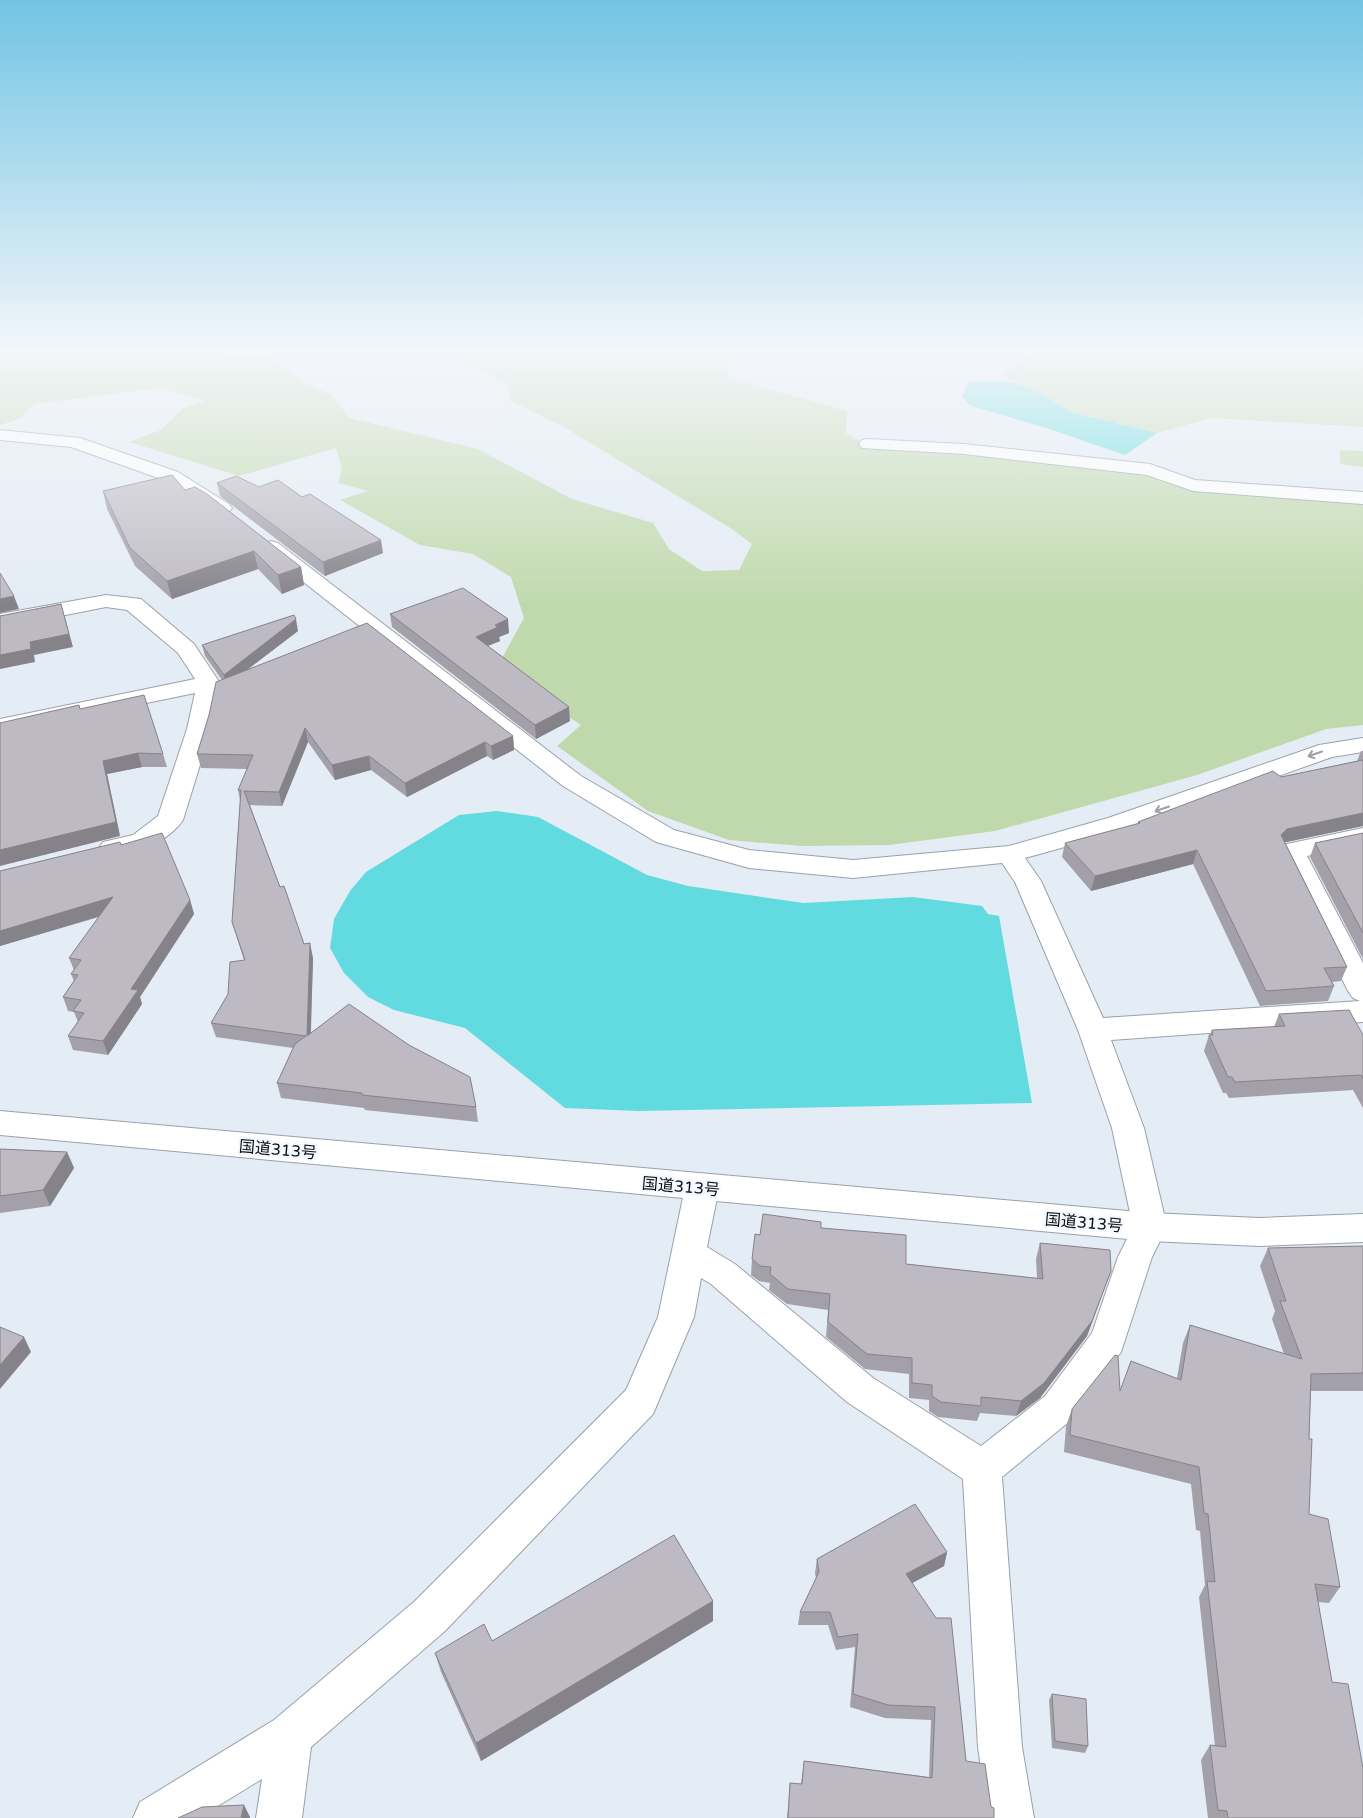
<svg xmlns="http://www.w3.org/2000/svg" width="1363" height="1818" font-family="'Varela Round','Noto Sans JP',sans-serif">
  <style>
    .green { fill: #c0d9ac }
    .water { fill: #61dbdf }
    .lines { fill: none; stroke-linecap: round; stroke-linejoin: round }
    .minor-casing { stroke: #99a1a9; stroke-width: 2 }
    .trunk-casing { stroke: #99a1a9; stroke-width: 2 }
    .minor { fill: #fff; fill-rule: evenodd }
    .trunk { fill: #fff; fill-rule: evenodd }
    .wall { fill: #a3a0a9 }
    .shaded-wall { fill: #858289 }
    .building { fill: #bebac4; stroke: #858289 }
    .oneway { stroke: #9fa0a1 }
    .labels { text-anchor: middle; stroke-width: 5; stroke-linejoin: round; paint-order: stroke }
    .near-street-label { font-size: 16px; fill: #0e1114; stroke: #f4f9ff }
  </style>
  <rect width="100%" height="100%" fill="#e4ecf5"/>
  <path class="green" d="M0,351h220l2,3 49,3 28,23 31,14 20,24 128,31 94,50 81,24 16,26 33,22 37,-1 13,-26 -20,-15 -168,-102 -53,-26 -4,-18 -67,-32h297l-9,2 1,25 118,33 -1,22 26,16 90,2 186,20 28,10 5,6 174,11 8,3v224l-37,4 -129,46 -202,56 -106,14 -87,1 -73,-6 -81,-29 -91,-65 24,-21 -85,-56 28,-51 -13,-41 -38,-23 -53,-9 -80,-45 28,-9 -30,-8 4,-13 -6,-22 -97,28 -110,-34 32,-12 22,-22 22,-7 -43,-13 -128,16 -15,15 -19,6z
    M1038,351h325v76l-152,-9 -54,15 -86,-21 -29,-18 -40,-18 29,-24z
    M1340,450l23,1v16l-23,-3z"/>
  <path class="water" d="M998,381l18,2 26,11 29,18 86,21 -32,22 -79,-27 -75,-22 -9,-9 6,-15z
    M497,811l41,6 109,58 41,11 115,17 110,-6 69,9 6,8 11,2 33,187 -393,8 -74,-3 -100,-80 -71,-18 -26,-13 -24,-24 -14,-25 4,-29 16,-28 16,-19 93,-57z"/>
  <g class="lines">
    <defs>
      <path id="minor" d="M0,430l80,8 98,34 51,32 3,4 -3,4h-14l-51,-32 -93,-33 -71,-7z
        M868,439l96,5 186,20 45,16 168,12v12l-170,-13 -46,-16 -183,-21 -102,-6 -3,-4 3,-4z
        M271,541l7,2 303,233 93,54 75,20 104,10 156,-14 99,-28 211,-73 44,-7v14l-31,5 -206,73 -101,28 16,23 62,137 257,-17 -7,-3 -5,-7 -70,-140 4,-6 81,-17v16l-56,12 56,107v59l-252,18 33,88 23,99 -15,30 -31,95 -50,68 -69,57 20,270 12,71h-46l-10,-71 -15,-268 -116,-77 -136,-118 -10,-6 -7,39 -41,97 -208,217 -134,116 -9,71h-46l6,-39 -64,39h-65l7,-16 134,-82 141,-119 211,-211 32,-73 27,-129 5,-9 12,-4 12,4 5,9 -12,59 28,17 138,114 108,68 64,-50 47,-63 26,-76 15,-30 -21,-99 -34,-98 -63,-148 -13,-19 -149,15 -104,-10 -93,-26 -93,-56 -299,-235 -3,-4 3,-4z
        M106,595l35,4 53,45 26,39 -9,46 -28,91c-14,21 -55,41 -80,34l-4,-6 4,-6 30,-7 25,-19 29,-87 8,-36 -195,40v-14l195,-40 -17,-26 -51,-43 -21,-3 -106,21v-14z"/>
      <path id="trunk" d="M0,1111l1150,102 109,5 104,-4v28l-104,4 -109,-5 -1150,-106z"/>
    </defs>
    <use href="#minor" class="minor-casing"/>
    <use href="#trunk" class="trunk-casing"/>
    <use href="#minor" class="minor"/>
    <use href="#trunk" class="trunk"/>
  </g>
  <path class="wall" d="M217,483l42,4 43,10 81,56 -58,23 -105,-80z
    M185,490l116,77 3,18 -22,9 -24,-25 -86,30 -37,-33 -28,-57 -4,-18z
    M390,614l119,19 -10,4 1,4 -12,5 82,75 -34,18 -144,-112z
    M298,631l-50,38 265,67 1,14 -21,10 -6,-4 -80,41 -36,-27 -36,10 -27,-38 -26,64 -32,-1 30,82 24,57 9,14 -2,74 165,75 2,15 -113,-12 -1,-2 -83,-10 -4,-15 16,-35 -77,-11 -5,-14 17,-29 16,-34 -12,-38 8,-122 -2,-10 9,-21 -46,-1 -4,-14 25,-74 -17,-24 -3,-11z
    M80,709l83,45 4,13h-25l-35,7 13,62z
    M1361,751h2v75l-78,16 62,125 -6,14 -9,1 2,4 -6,15 -68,5 -67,-142 -102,27 -29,-34 3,-14 73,-19v-2l143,-45 76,-16z
    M1363,833v126l-53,-102 5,-14z
    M121,845l69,55 4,14 -54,83 2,7 -34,51 -35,-5 -5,-14 10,-14 -4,-10 -6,-1 -5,-14 11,-16 -3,-7 3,-4 -5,-12 30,-41 -99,29v-75z
    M1279,1014l84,21v73l-10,-18 -124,8 -3,-5h-3l-19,-42 5,-16h1l2,-5 62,-3z
    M0,1149l67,3 7,16 -24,38 -50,7z
    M821,1228l85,36 131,14 -1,-19 4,-16 71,28 -24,65 -47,62 -24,18 -36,-3 -3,8 -39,-4 -9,-6v-11l-20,-2v-24l-44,-5 -39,-32 2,-27 -41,-6 -18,-14 1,-7 -11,-2 -8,-6 1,-16 8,-24z
    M1363,1246v145h-52l-2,48v75l31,73 -11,16 -11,-1 14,80 31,136h-155l-7,-58 9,-15 5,1 -16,-149 6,-12 -5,-54 -4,-1 -5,-46 -127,-32 2,-26 6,-17 48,-18 57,-13 6,-35 7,-18 94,29 -12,-35 3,-8 -15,-45 8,-18z
    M947,1552l-3,14 -32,17 54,178 25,46 3,11h-207l3,-35 11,1 3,-23 125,16 2,-57 -46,-2 -35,-11 5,-60 -19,3 -8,-25h-30l2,-13 16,-34 -1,-5 2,-14z
    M713,1601v20l-232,140 -40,-89 -6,-19 57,-12z
    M1052,1694l36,52 -3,7 -33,-5 -3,-48z"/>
  <path class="shaded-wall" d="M381,540l2,13 -58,23 -2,-14z
    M254,551l4,18 -86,30 -5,-18z
    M301,567l3,18 -22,9 -4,-19z
    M14,596l5,13 -19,4v-14z
    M61,604l12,43 -39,8 1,7 -35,7v-14l30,-13z
    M296,619l2,12 -72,55 -2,-11z
    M508,619l1,14 -10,4 1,4 -23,9 -1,-13 19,-12z
    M569,707l1,14 -34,18 -1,-14z
    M305,728l3,14 -26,64 -3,-14z
    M513,736l1,14 -21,10 -2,-14z
    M485,742l2,14 -80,41 -2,-14z
    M138,753l4,14 -35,7 13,62 -120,30v-16l103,-89z
    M369,756l2,14 -36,10 -3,-15z
    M1363,813v13l-81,17 -1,-8 6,-6z
    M1197,850l-4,14 -102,27 4,-15z
    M113,897l4,14 -117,35v-15z
    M190,900l4,14 -54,83 2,7 -34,51 -5,-14 28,-52z
    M310,943l3,15 -3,92 -3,-14z
    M67,1152l7,16 -24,38 -7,-16z
    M1111,1271l-24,65 -47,62 -24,18 5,-15z
    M24,1337l7,15 -31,37v-24z
    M947,1552l-3,14 -41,22 3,-14z
    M713,1601v20l-232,140 -5,-18z
    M244,1805l6,12v1h-9z"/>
  <path class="building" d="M172,475l13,15 10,-3 12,7 94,73 -23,8 -24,-24 -87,30 -37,-33 -27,-57z
    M236,476l23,11 19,-7 24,17 8,-3 71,46 -58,22 -106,-79z
    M0,573l14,23 -14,3z
    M463,588l45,31 -13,6 3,2 -22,10 93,70 -34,18 -145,-111z
    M61,604l8,30 -39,8 1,7 -31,6v-39z
    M294,615l2,4 -72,56 -22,-30z
    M367,623l146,113 -22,10 -6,-4 -80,41 -36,-27 -37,9 -27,-37 -26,64 -35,-1 36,96 4,-1 20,58 6,-1 -3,93 42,-32 60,41 61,32 6,30 -114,-12v-2l-85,-10 18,-39 11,-8 -95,-13 17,-29 2,-32 15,-2 -13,-38 9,-132h-3l15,-35 -56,-1 12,-39 7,-33z
    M144,695l19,59 -25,-1 -35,8 13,61 -116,28v-127l79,-18 1,4z
    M1363,760v53l-76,16 -6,6 66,132 -23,1 10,18 -68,5 -69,-141 -102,26 -30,-33 75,-20 -2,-1 135,-51 8,6z
    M162,833l28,67 -59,89 7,1 -35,51 -35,-5 16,-23 -11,-2 8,-11 -18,-3 15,-22 -7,-1 10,-14 -12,-2 44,-61 -113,34v-60l120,-29 1,3z
    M1363,833v100l-48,-90z
    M1349,1010l14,25v44l-2,-4 -126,7 -3,-5h-4l-19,-42h4l-1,-5 73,-4 -6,-12z
    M0,1149l67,3 -24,38 -43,6z
    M763,1214l58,8v6l85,7v29l137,15 -3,-36 70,7 1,21 -19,50 -48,62 -23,18 -40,-4v9l-40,-4 -9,-6v-11l-20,-2v-25l-45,-4 -39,-32 2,-28 -42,-5 -18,-15 1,-7 -11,-1 -8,-7 3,-25 5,1z
    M1363,1246v127l-52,1 -2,65h3l-3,75 19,5 12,68 -25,-3 17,98 16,2 15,84v50h-135l-1,-7 -9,-1 -8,-65 16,2 -19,-166 8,1 -7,-68 -4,-1 -5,-46 -129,-32 2,-26 43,-54 3,1 2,35 11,-30 50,19 9,-55 112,34 -22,-58h6l-18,-53z
    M0,1327l24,10 -24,28z
    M915,1504l32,48 -41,22 30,44h15l15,143 19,3 6,43 3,1v10h-206l2,-35 12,1 2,-23 128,17 3,-71 -47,-2 -35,-11 5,-60 -20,3 -8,-25h-30l19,-40 -2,-13z
    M674,1535l39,66 -237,142 -41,-90 49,-29 8,17z
    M1052,1694l34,5 2,47 -33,-5z
    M244,1805l-3,13h-63l24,-11z"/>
  <defs><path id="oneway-shaft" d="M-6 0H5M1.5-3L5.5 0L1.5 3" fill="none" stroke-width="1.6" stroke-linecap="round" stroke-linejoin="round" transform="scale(1.25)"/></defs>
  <g class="oneway">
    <use href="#oneway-shaft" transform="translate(1315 754) rotate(161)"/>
    <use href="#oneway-shaft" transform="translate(1162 809) rotate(161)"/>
  </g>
  <linearGradient id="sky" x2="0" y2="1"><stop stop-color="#72c4e4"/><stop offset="0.58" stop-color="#f3f6fa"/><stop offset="1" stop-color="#f3f6fa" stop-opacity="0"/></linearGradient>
  <rect width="1363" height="605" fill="url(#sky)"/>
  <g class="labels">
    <g class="near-street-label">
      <text transform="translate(278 1149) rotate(5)" y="6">国道313号</text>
      <text transform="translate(681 1186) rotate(5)" y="6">国道313号</text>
      <text transform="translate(1084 1222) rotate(5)" y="6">国道313号</text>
    </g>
  </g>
</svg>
